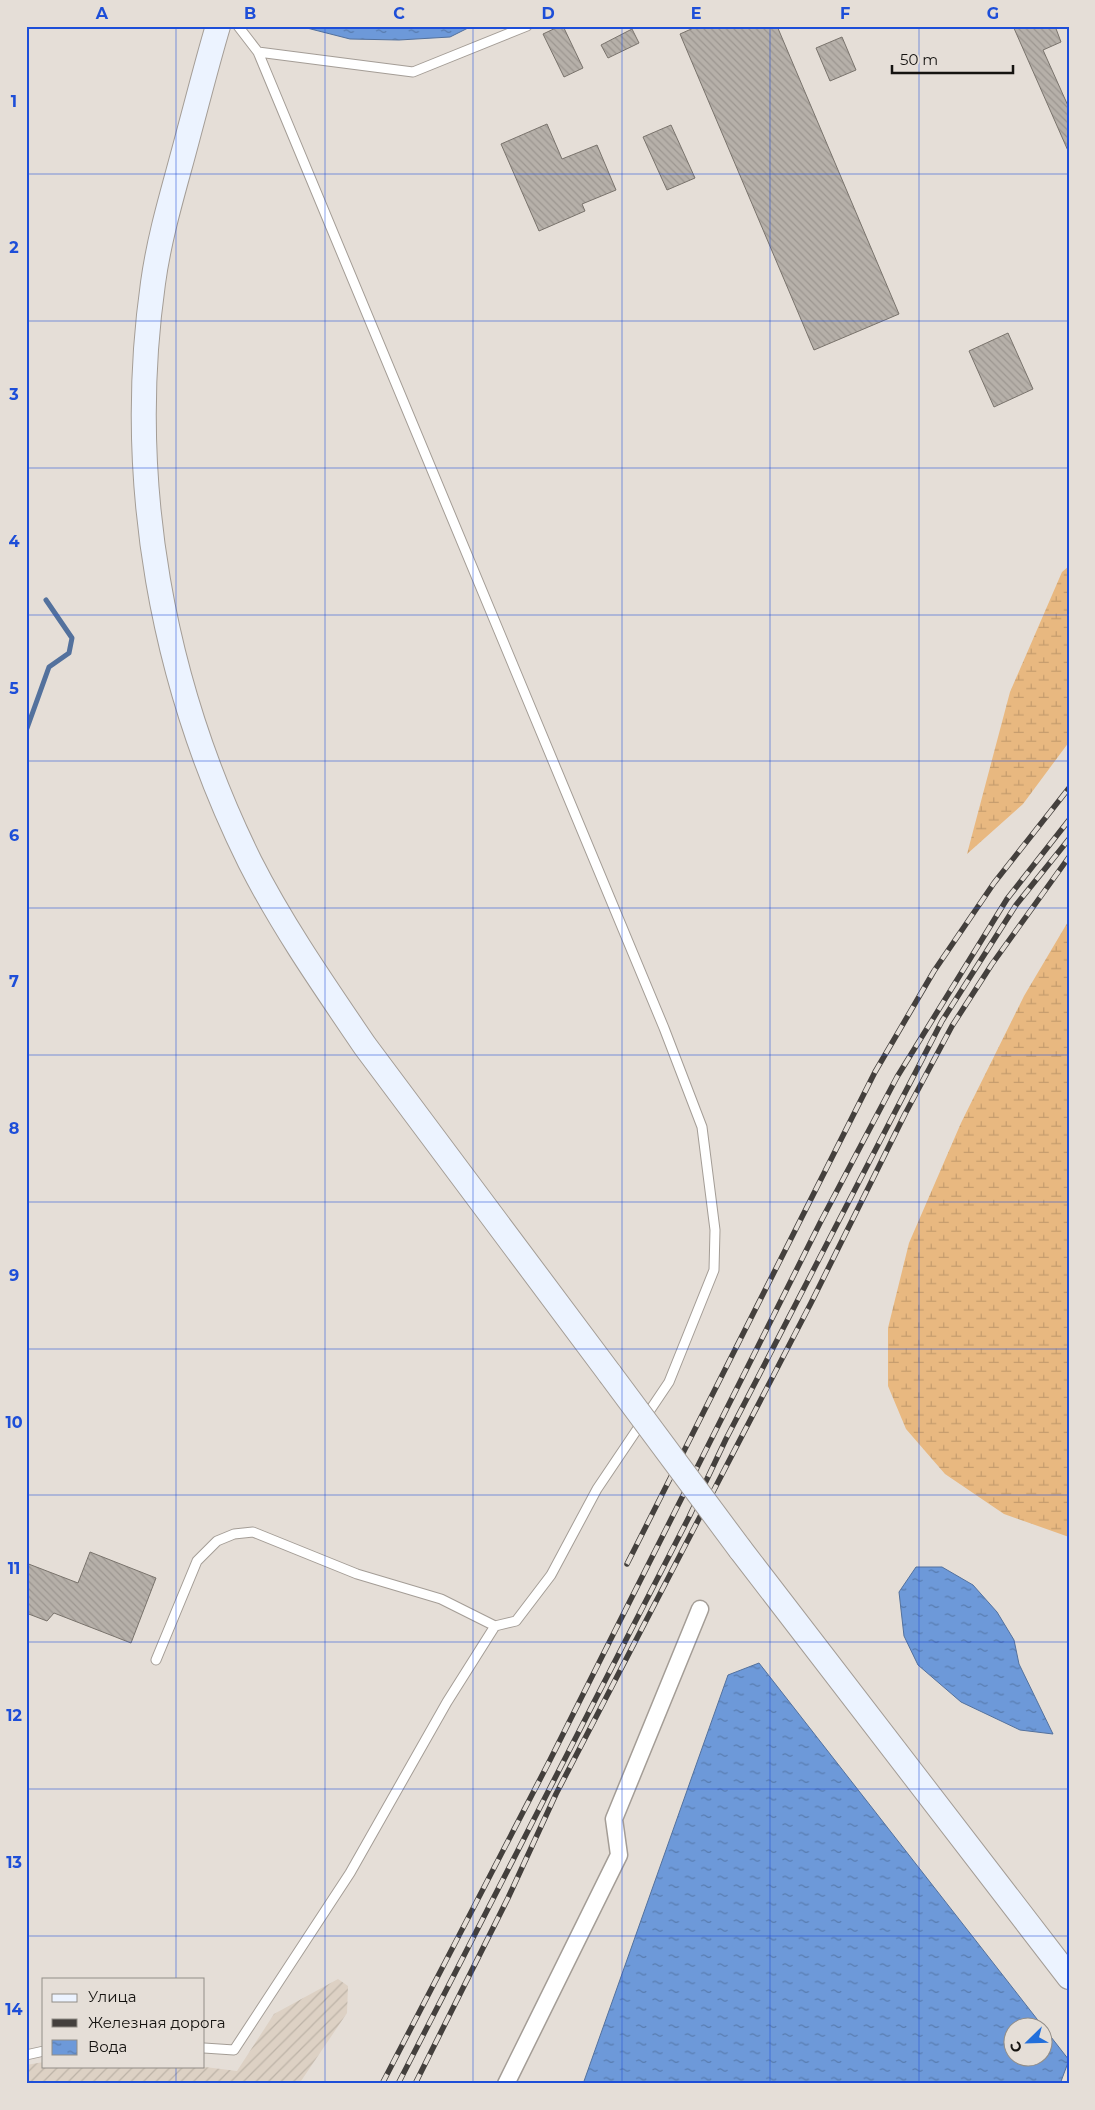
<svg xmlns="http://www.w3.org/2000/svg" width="1095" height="2110" font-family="Montserrat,sans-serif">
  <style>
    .industrial { fill: url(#industrial-furrows) }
    .wetland { fill: url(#wetland-marsh) }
    .water { fill: url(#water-ripples); stroke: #53719d; fill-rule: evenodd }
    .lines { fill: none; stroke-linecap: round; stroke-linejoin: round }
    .stream { stroke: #53719d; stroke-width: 5 }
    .building { fill: url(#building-back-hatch); stroke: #79736c }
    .lane-casing { stroke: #a49d96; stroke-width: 11 }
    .street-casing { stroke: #a49d96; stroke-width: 19 }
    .secondary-casing { stroke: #a49d96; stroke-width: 26 }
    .lane { stroke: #fff; stroke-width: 9 }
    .street { stroke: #fff; stroke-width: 16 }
    .secondary { stroke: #ecf3ff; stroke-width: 24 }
    .rail-casing { stroke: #44403d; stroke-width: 5.5 }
    .rail { stroke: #e5ded7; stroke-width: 4; stroke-dasharray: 11; stroke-linecap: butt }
    .secondary-bridge-casing { stroke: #a49d96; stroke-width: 26; stroke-linecap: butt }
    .secondary-bridge { stroke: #ecf3ff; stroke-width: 24 }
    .grid { fill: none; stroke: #1d4ed8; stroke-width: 1; stroke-opacity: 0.55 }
    .neatline { fill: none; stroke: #1d4ed8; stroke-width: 2 }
    .grid-label { font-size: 16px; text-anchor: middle; font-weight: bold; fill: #1d4ed8 }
  </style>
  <defs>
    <pattern id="industrial-furrows" width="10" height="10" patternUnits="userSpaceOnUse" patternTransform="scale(1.25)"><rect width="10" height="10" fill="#ddd1c4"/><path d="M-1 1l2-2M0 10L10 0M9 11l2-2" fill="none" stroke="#bdb3a7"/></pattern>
    <pattern id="wetland-marsh" width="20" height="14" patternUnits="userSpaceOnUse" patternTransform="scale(1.25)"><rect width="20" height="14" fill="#e8b880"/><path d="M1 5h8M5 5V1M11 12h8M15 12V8" fill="none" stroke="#c69d6e"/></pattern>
    <pattern id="water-ripples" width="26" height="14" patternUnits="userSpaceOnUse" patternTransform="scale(1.25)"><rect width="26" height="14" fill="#6d99d9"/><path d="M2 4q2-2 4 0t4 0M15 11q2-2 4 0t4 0" fill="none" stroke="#587caf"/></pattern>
    <pattern id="building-back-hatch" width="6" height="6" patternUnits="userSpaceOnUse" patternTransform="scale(1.25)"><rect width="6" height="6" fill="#b6b0a9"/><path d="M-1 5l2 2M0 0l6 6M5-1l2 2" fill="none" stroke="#9c9690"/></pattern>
  </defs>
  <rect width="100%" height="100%" fill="#e5ded7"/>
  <path class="industrial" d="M338,1979l10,7 -1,27 -48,71h-273v-19l18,-3v4h153l40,5 37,-57z"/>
  <path class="wetland" d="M1069,566v176l-46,62 -56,50 43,-162 52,-120z
    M1069,920v617l-65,-23 -59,-40 -39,-45 -18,-43v-58l21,-85 52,-120 63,-127z"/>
  <path class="water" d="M299,26h173l-22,11 -51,3 -49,-1z
    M916,1567h26l31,18 24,27 17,28 5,24 34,70 -33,-4 -59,-28 -43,-37 -14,-29 -5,-44z
    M759,1663l310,397 -9,24h-477l145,-409zM1012,2028h30v30h-30z"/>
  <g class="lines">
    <path class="stream" d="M26,731l23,-64 20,-14 3,-15 -26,-38"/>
  </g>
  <path class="building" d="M560,26h3l20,42 -19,9 -21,-43z
    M698,26h79l122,288 -85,36 -134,-316z
    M1013,26h42l6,16 -18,8 26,58v45z
    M632,29l7,14 -31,15 -7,-13z
    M842,37l14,33 -26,11 -14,-33z
    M547,124l15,35 35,-14 19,45 -34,14 3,7 -46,20 -38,-87z
    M671,125l24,53 -28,12 -24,-53z
    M1008,333l25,56 -39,18 -25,-56z
    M90,1552l66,26 -25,65 -77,-30 -7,8 -21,-8v-50l52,20z"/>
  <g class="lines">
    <defs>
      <path id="lane" d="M258,52l155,20 114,-46
        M156,1660l41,-99 20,-20 17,-7 19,-2 104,42 84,25 54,27 21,-5 35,-46 46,-86 72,-107 45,-112 1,-40 -13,-103 -38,-99 -406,-976 -20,-26
        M204,2048l30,2 116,-177 97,-171 48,-76
        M26,2055l18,-4"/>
      <path id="street" d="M506,2084l113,-229 -5,-36 86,-210"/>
      <path id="secondary" d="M218,26c-11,37 -20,73 -30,110 -13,50 -28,96 -35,147 -28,198 9,401 97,579 33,65 75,125 115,184l245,328
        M740,1549l329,428"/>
    </defs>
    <use href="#lane" class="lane-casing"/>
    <use href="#street" class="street-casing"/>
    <use href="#secondary" class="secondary-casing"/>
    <use href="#lane" class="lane"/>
    <use href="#street" class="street"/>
    <use href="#secondary" class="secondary"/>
    <defs>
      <path id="rail" d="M627,1564l248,-492 59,-101 60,-88 75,-95
        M382,2084l168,-324 270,-537 77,-146 110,-178 62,-79
        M398,2084l291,-567 37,-78 216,-418 74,-116 53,-66
        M415,2084l93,-186 48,-104 255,-491 94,-189 47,-88 40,-62 77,-107"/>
    </defs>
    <use href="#rail" class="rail-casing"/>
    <use href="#rail" class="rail"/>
    <defs>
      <path id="secondary-bridge" d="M610,1374l130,175"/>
    </defs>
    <use href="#secondary-bridge" class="secondary-bridge-casing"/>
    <use href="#secondary-bridge" class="secondary-bridge"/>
  </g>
  <path class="grid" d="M176,26v1953M325,26v2058M473,26v2058M622,26v2058M770,26v2058M919,26v2058M26,174h1043M26,321h1043M26,468h1043M26,615h1043M26,761h1043M26,908h1043M26,1055h1043M26,1202h1043M26,1349h1043M26,1495h1043M26,1642h1043M26,1789h1043M26,1936h1043M176,2066v18"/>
  <rect width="1095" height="2110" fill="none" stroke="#e5ded7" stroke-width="55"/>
  <rect x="42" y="1978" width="162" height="90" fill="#e5ded7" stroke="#928d87"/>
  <rect x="52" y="1994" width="25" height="8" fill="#ecf3ff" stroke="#928d87"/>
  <text x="88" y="2002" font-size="15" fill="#151310">Улица</text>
  <rect x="52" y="2019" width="25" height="8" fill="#44403d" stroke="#928d87"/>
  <text x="88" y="2028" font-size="15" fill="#151310">Железная дорога</text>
  <rect x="52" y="2040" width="25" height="15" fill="url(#water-ripples)" stroke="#928d87"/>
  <text x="88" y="2052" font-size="15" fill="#151310">Вода</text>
  <g transform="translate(1028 2042) rotate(247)"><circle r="24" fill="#e5ded7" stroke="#928d87"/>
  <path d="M0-4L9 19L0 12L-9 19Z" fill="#226fdb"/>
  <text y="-8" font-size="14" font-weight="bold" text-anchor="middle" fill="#151310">С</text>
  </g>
  <path d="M892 65v8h121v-8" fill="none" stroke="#151310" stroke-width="2.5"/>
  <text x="900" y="65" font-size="15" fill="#151310" stroke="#e5ded7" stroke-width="4" paint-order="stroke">50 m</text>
  <rect x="28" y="28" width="1040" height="2054" class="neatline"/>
  <g class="grid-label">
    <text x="102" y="19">A</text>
    <text x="250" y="19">B</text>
    <text x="399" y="19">C</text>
    <text x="548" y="19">D</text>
    <text x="696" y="19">E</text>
    <text x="845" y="19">F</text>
    <text x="993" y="19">G</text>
    <text x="14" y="107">1</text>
    <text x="14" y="253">2</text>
    <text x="14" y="400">3</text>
    <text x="14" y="547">4</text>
    <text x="14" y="694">5</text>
    <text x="14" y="841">6</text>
    <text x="14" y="987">7</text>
    <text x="14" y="1134">8</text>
    <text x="14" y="1281">9</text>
    <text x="14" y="1428">10</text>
    <text x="14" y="1574">11</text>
    <text x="14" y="1721">12</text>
    <text x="14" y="1868">13</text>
    <text x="14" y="2015">14</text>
  </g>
</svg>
